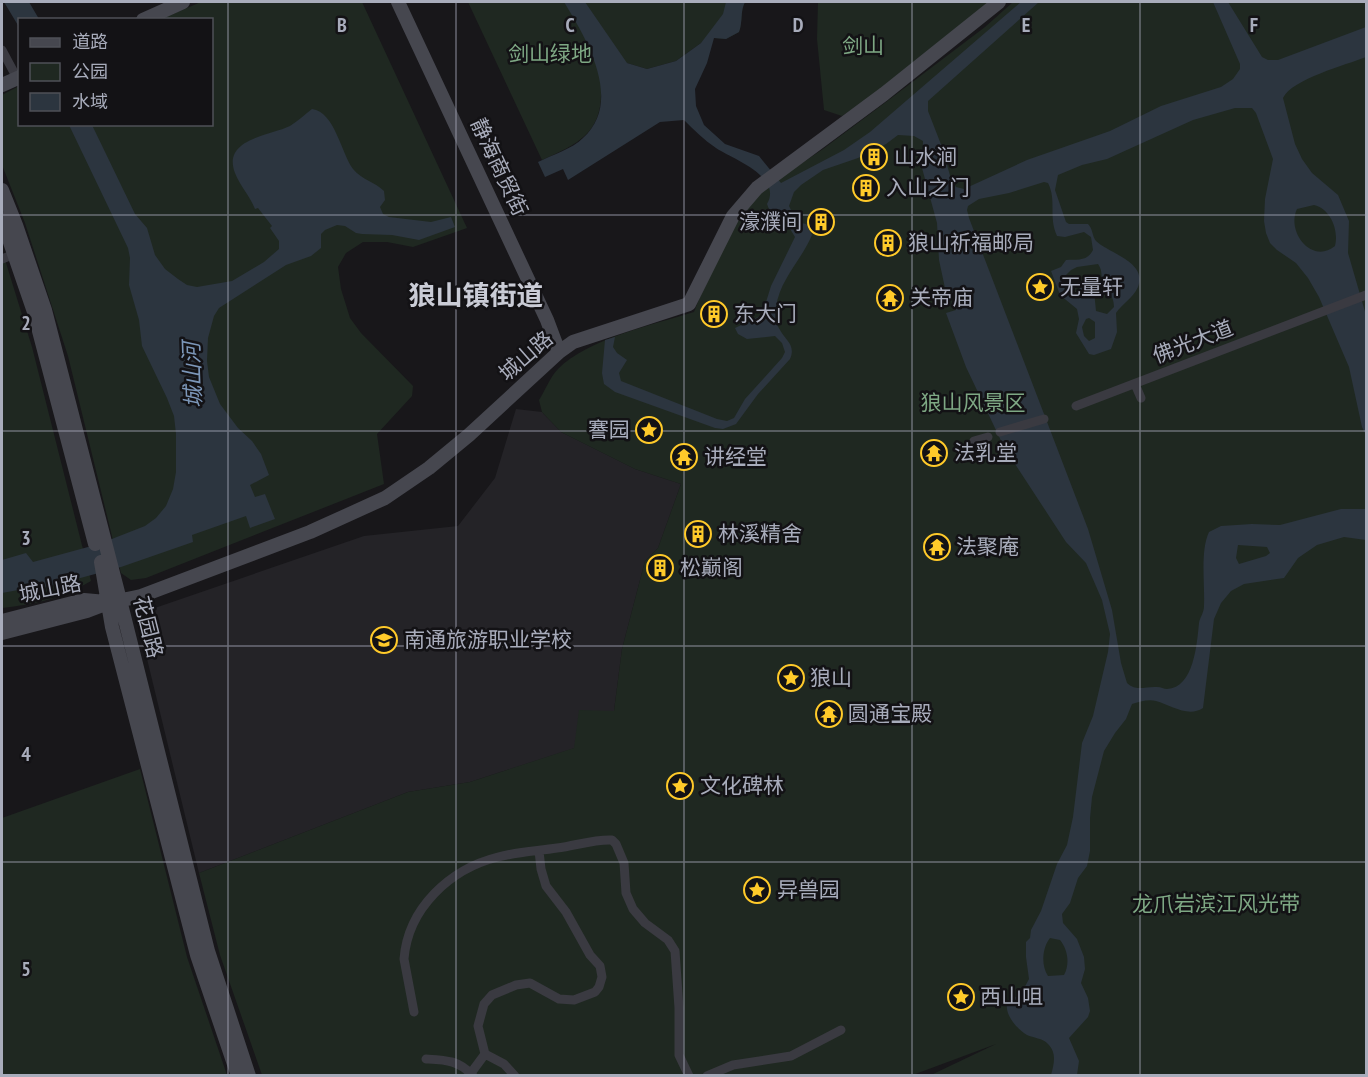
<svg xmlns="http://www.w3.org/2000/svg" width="1368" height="1077" font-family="'PT Sans Narrow','Noto Sans SC',sans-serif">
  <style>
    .built { fill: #242327 }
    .green { fill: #1f2821 }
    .water { fill: #2c353f; fill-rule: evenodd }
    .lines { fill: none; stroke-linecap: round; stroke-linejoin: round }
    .street { stroke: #3a3a41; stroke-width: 9 }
    .secondary { stroke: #46474f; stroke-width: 14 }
    .grid { fill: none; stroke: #a8acbb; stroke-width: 1.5; stroke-opacity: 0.55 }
    .labels { text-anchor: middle; stroke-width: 5; stroke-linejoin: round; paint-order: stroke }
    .park-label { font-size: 21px; fill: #7ea884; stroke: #131215 }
    .poi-label { font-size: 21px; fill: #a8acbb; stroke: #131215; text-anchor: start }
    .street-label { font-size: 21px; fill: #a8acbb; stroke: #131215 }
    .water-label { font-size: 22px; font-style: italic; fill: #7c97b9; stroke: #131215 }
    .district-label { font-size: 27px; font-weight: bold; fill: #caccd6; stroke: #131215 }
    .grid-label { font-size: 20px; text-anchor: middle; font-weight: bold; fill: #a8acbb; stroke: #131215; stroke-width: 5; stroke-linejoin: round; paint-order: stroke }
  </style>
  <rect width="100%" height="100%" fill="#18171a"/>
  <path class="built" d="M516,409l26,3 19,20 74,37 46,15 -23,64 -13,13 -23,88 -8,62 -39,37 -105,34 -62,10 -209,81 -59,-243 9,-20 215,-74 94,-10 37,-48z"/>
  <path class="green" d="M201,2h161l105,226 -54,19 -26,-5h-24l-17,11 -8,14 3,22 9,29 11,15 52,53 -1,10 -35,38 7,50 -238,94 -15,2 -10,-7 -53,-217 -43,-133 -23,-58v-70l17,-9 1,38h192v-104l-51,-1z
    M468,2h277c-5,9 -2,20 -6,30l-13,7 -12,-1 -13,5 -25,18 -29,8 -20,-6 -26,24c2,46 -22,56 -59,73z
    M818,2h172l-113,91 -35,23 -18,-6 -7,-71z
    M1013,2h353v1073h-435l65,-31 -86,32 -648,-1 -42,-120 -21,-82 209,-81 62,-10 104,-34 5,-38 35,1 8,-62 23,-88 13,-13 23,-64 -46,-15 -74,-37 -19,-20 -3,-12c6,-9 11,-23 19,-31 29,-30 97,-45 136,-57l14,-36 30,-59 28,-30 57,-38 63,-47 99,-75z
    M2,250l30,97 59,234c-31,18 -55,23 -89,27z
    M140,769l47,188 40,118h-225v-257z"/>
  <path class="water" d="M4,2h25l10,17 -19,1 -1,7z
    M564,2h21l42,61 20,6 29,-8 25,-18 22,-29 3,-12h19c-5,9 -2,20 -6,30l-13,7 -12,-1 -7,25 -12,26 1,17 8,19 21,19 34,12 22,27 63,-33 26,-18 151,-130h18l-111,99v10l14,36 9,32 5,8 8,2 63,-29 83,-29 51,-25 60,-19 12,-8 7,-10v-5l-27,-62h15l34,55 6,3h10l88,-33v30c-20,8 -74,22 -83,41l12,46 7,15 10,14 26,22 11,26 -1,32 18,62v120l-4,-8 -13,-60 -30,-70 -11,-19 -12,-15 -19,-13 -7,-7 -4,-10 -2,-12 1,-22 8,-40 -17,-46 -4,-5h-17l-42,12 -86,39 -25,6 -24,10 -3,15 11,32 3,2h19c5,5 4,12 8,17 12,12 52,21 42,46 -5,11 -16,17 -22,26l1,19 -6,17 -17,6 -5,-1 -13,-21 3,-14 -2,-10 -17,-14 -9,-24 10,-4 5,-7c11,-1 21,2 27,-10l-2,-13 -7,-5 -19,5 -8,-1c-9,-20 0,-35 -9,-53l-4,-1 -35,11 -30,6 -11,7 -1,4 2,8 119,311 24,81 9,53 6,20c9,9 19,3 30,4 4,0 7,2 10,2 27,-1 30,-46 32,-66 1,-6 5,-10 5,-17 1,-22 -4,-55 5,-74l12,-6 31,-2 28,1 61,-16h25v31l-22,-3 -27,8 -19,13 -14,20 -40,6 -13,7 -10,12 -7,16 -11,89c-15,10 -32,-3 -47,-7 -8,-2 -17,1 -24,3l-6,15 -11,14 -11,18 -12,46 -2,21v33l-3,15 -9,12 -8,25 -8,11 1,9 14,16 7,18 1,12 -4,14 7,15 2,13 -2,6 -19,21 10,23 -2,14h-26c3,-11 6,-22 -3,-31 -5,-6 -15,-6 -21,-9 -12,-7 -28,-27 -16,-39l6,1 4,-3 8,-15 -3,-22v-15l4,-4 1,-8 10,-19 16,-47 10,-19 6,-28 9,-74 11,-27 15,-64 2,-18 -8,-34 -16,-37 -20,-21 -62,-95 -38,-80 -20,-54 10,-3 -7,-23 -4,1 -6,-28 -2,-37 -15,-55 1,-27 -9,-5 -16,-1 -12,9 -28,14 -35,12 -22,15 -7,7 -5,14 8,16 9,2 6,11c-11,26 -32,44 -36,72 -1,9 -1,16 4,23 6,11 16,15 10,29l-32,35 -22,30 -13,5 -8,-1 -100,-36 -11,-8 -2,-11 3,-33 10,-3 -2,10 4,6 10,7 -8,13 2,8 96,38 10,2 7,-3 11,-19 37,-41 3,-6 -3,-9 -7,-7 -28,3 -9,-5 -3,-6 27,-13 9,-29 24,-49 -11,-18 -12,-2 -5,-13c16,-28 -35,-45 -51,-56 -12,-8 -22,-18 -32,-28l-24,2 -92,58 -5,-11 -18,8 -7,-15c14,-7 34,-13 45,-24 41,-37 3,-100 -19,-136zM1314,205c17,4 25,26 21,41 -23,19 -49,-14 -38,-37zM1098,264c4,6 3,8 4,15 3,12 12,14 12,28l-7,7 -11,-3 -2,-20 -3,-3h-11l-7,6 -8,-3 -3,-12 9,-9 6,-3zM1089,318l6,4v16l-6,3 -5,-5 -2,-9 4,-8zM1238,545l29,2 3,6 -4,3 -27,8 -3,-6zM1050,938l10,2c8,10 10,24 4,35l-16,1c-7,-10 -6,-28 2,-38z
    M312,109c23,3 29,44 41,60 9,11 22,13 31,22l1,9 -5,7 3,7 6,3 42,5 20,-5 4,10 -36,13 -27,-5 -30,-1 -6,-1 -11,-7 -8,-1 -12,5 -4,4v14l-10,8 -25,9 -67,43 -5,8 -6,22 -1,23 2,16 11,27 18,24 14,13 9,13 8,21 -19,10 5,12 10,-3 10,25 -25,9 -4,-12 -54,19 1,7 -72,25 -85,23 -7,-2 -27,5v-33l24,-7 7,9 66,-18 46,-18 11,-8 10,-12 7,-17 3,-17v-38l-2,-18 -7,-18 -25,-52 -3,-26 -10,-35 1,-27 -2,-10 -59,-123h23l43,89 12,14 8,27 10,14 13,10 9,6 10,2 35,-6 32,-19 15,-13v-8l-9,-13 2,-2 -14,-18 -3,1c-5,-13 -15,-23 -20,-36 -13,-34 34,-37 55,-47 8,-5 14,-11 22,-17z"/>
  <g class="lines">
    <path class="street" d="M2,50l15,28
      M2,259l5,-2
      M1135,384l6,14
      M1076,406l290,-111
      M1000,432l44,-13
      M974,441l14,-4
      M414,1012l-10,-53c4,-51 46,-90 94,-102 19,-5 39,-6 59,-9 18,-2 37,-9 55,-8l4,4 8,19 2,30 7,16 12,14 23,17 7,11 4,57v47l10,21
      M426,1059c19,1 33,1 47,17
      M471,1073l14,-19
      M515,1076l-11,-12 -19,-10 -7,-28 6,-22 8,-9 24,-10 14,-2 29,16 15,1 21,-8 4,-5 3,-10 -2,-11 -10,-11 -24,-43 -20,-26 -5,-17 -2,-18
      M707,1076l26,-11 58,-9 50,-26"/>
    <path class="secondary" d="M398,2l149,318 12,32
      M143,20l40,-18
      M2,85l18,-8
      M2,190l14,35 29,85 75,290 88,351 41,125
      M2,219l32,93 61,232
      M101,562l11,65 85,328 41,121
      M2,621l82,-21 22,2
      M2,633l85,-22 21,-8 33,-7 169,-64 75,-34 44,-30 40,-33 90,-83 14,-10 116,-38 44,-88 24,-28 127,-94 115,-92"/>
  </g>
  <path class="grid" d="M228,2v1074M456,2v1074M684,2v1074M912,2v1074M1140,2v1074M2,215h1364M2,431h1364M2,646h1364M2,862h1364"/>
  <defs>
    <symbol id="building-ring" viewBox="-11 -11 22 22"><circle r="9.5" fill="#131215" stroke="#ffca2a" stroke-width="1.5"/><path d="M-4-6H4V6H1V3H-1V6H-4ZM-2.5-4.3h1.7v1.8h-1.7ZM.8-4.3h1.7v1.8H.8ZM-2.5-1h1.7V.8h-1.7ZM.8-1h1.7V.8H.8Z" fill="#ffca2a"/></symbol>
    <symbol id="sight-ring" viewBox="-11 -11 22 22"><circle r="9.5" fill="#131215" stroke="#ffca2a" stroke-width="1.5"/><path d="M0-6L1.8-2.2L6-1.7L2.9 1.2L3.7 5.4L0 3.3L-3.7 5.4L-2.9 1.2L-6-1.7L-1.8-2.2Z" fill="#ffca2a"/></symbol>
    <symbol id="temple-ring" viewBox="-11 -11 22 22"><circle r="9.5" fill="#131215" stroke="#ffca2a" stroke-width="1.5"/><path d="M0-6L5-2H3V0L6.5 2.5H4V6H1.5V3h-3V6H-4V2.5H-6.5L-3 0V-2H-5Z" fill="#ffca2a"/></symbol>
    <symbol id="school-ring" viewBox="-11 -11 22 22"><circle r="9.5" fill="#131215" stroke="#ffca2a" stroke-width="1.5"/><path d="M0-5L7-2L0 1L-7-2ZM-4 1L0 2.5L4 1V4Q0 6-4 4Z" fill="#ffca2a"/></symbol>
  </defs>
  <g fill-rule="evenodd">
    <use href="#building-ring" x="859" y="142" width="30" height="30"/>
    <use href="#building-ring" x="851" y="173" width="30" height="30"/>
    <use href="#building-ring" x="806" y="207" width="30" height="30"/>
    <use href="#building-ring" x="873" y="228" width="30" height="30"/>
    <use href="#sight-ring" x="1025" y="272" width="30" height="30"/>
    <use href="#temple-ring" x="875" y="283" width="30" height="30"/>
    <use href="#building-ring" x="699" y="299" width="30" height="30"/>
    <use href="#sight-ring" x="634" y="415" width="30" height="30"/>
    <use href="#temple-ring" x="919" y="438" width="30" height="30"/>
    <use href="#temple-ring" x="669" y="442" width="30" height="30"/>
    <use href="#building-ring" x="683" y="519" width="30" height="30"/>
    <use href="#temple-ring" x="922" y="532" width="30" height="30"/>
    <use href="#building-ring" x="645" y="553" width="30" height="30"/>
    <use href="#school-ring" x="369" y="625" width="30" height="30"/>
    <use href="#sight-ring" x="776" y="663" width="30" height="30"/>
    <use href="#temple-ring" x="814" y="699" width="30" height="30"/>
    <use href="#sight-ring" x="665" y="771" width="30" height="30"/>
    <use href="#sight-ring" x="742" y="875" width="30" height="30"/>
    <use href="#sight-ring" x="946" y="982" width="30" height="30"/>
  </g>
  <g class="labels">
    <g class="park-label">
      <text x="863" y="53">剑山</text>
      <text x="550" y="61">剑山绿地</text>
      <text x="973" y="410">狼山风景区</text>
      <text x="1216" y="911">龙爪岩滨江风光带</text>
    </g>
    <g class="poi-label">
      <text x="894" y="164">山水涧</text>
      <text x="886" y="195">入山之门</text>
      <text x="802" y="229" text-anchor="end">濠濮间</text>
      <text x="908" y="250">狼山祈福邮局</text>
      <text x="1060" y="294">无量轩</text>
      <text x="910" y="305">关帝庙</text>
      <text x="734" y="321">东大门</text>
      <text x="630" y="437" text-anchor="end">謇园</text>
      <text x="954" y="460">法乳堂</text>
      <text x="704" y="464">讲经堂</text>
      <text x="718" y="541">林溪精舍</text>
      <text x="956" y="554">法聚庵</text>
      <text x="680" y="575">松巅阁</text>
      <text x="404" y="647">南通旅游职业学校</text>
      <text x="810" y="685">狼山</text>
      <text x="848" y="721">圆通宝殿</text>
      <text x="700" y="793">文化碑林</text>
      <text x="777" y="897">异兽园</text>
      <text x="980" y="1004">西山咀</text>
    </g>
    <g class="street-label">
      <text transform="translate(499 167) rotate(65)" y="7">静海商贸街</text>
      <text transform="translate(1193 342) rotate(-21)" y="7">佛光大道</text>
      <text transform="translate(526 356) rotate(-41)" y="7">城山路</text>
      <text transform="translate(50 589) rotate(-11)" y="7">城山路</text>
      <text transform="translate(148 627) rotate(76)" y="7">花园路</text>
    </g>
    <g class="water-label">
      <text transform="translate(192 375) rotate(-92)" y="8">城山河</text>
    </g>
    <g class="district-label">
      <text x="476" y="305">狼山镇街道</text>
    </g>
  </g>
  <g class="grid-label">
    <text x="342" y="32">B</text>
    <text x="570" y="32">C</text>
    <text x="798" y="32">D</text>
    <text x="1026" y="32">E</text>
    <text x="1254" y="32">F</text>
    <text x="26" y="330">2</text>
    <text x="26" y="545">3</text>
    <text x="26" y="761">4</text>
    <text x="26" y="976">5</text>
  </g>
  <rect width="1368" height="1077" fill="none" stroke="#a8acbb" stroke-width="6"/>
  <rect x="18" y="18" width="195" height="108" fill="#131215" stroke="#4f5057" stroke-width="1.5"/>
  <rect x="30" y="38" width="30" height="9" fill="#46474f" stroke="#4f5057" stroke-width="1.5"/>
  <text x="72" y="48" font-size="18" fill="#a8acbb">道路</text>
  <rect x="30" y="63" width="30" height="18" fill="#1f2821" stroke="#4f5057" stroke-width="1.5"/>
  <text x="72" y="78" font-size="18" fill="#a8acbb">公园</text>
  <rect x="30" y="93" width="30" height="18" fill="#2c353f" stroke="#4f5057" stroke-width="1.5"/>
  <text x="72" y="108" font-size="18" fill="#a8acbb">水域</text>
</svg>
